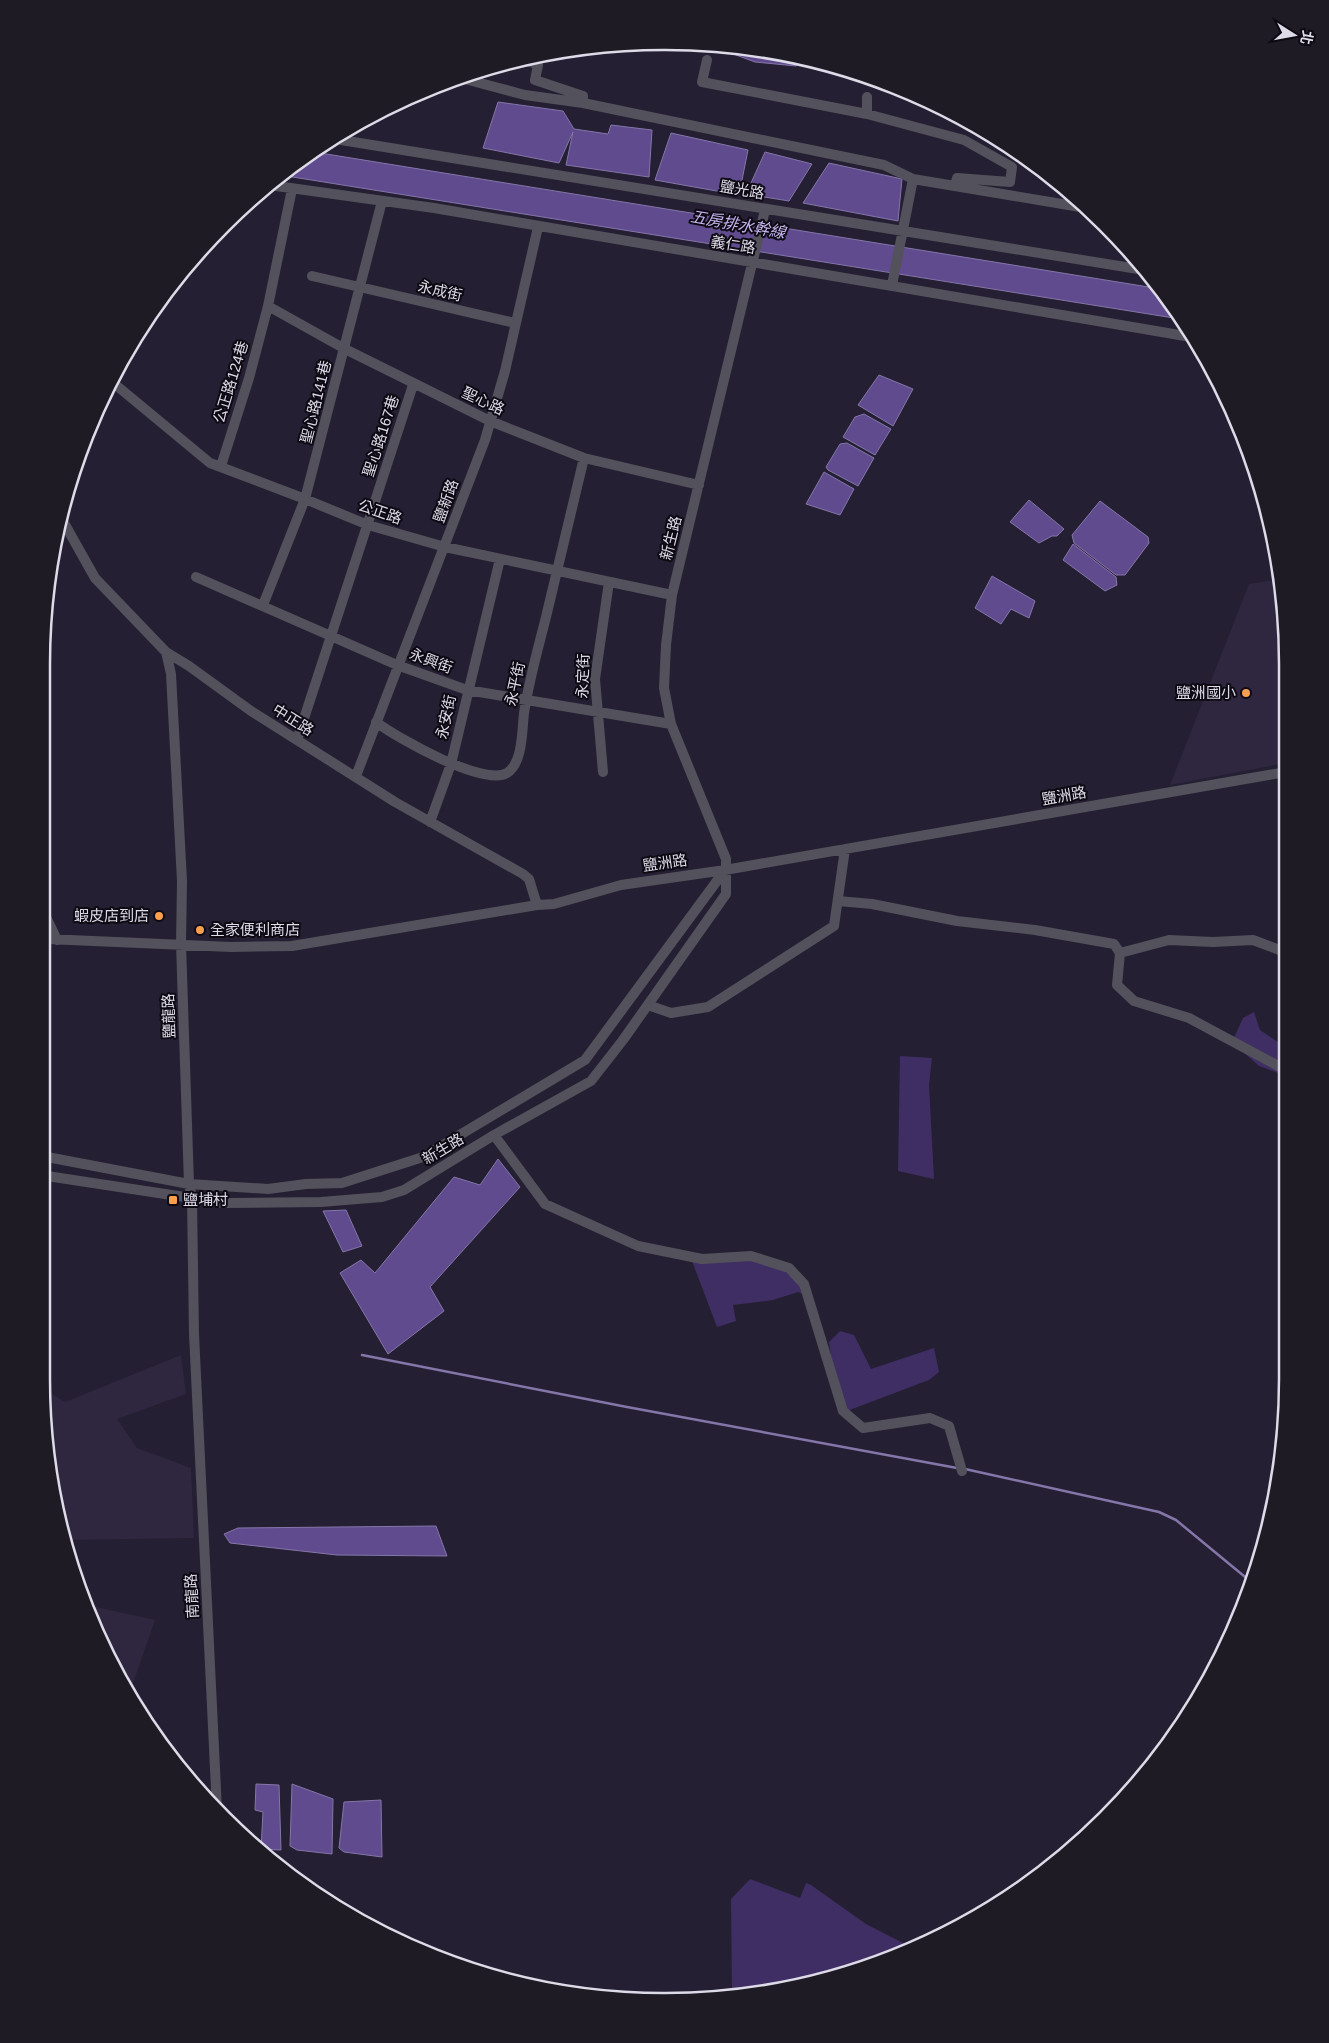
<svg xmlns="http://www.w3.org/2000/svg" width="1329" height="2043" font-family="Arial,'Noto Sans TC',sans-serif">
  <style>
    .built { fill: #2e273f }
    .green { fill: #3f2e63 }
    .water { fill: #5f4b8e; stroke: #8576a9 }
    .lines { fill: none; stroke-linecap: round; stroke-linejoin: round }
    .stream { stroke: #8576a9; stroke-width: 2.5 }
    .minor { stroke: #53515b; stroke-width: 10 }
    .poi-dot { fill: #fa9f4f; stroke: #0d0a13; stroke-width: 2 }
    .labels { text-anchor: middle; stroke-width: 4; stroke-linejoin: round; paint-order: stroke }
    .street-label { font-size: 15px; fill: #dedbe8; stroke: #0d0a13 }
    .poi-label { font-size: 15px; fill: #dedbe8; stroke: #0d0a13; text-anchor: end }
    .water-label { font-size: 16px; font-style: italic; fill: #c6b7f1; stroke: #0d0a13 }
    .rim { fill: none; stroke: #dedbe8; stroke-width: 2.5 }
  </style>
  <rect width="100%" height="100%" fill="#241f32"/>
  <path class="built" d="M1279,579l7,45v139l-116,22 79,-201z
    M181,1355l5,39 -69,25 20,29 54,20 3,70 -129,2 -18,-80v-69l18,11z
    M87,1605l68,15 -25,72z"/>
  <path class="green" d="M1254,1012l6,18 24,16v29l-25,-9 -27,-24 11,-24z
    M900,1056l32,2 -3,27 5,94 -36,-8z
    M689,1253l72,5 31,9 20,31 -14,-6 -25,8 -40,5 3,16 -19,6z
    M840,1331l14,4 17,34 63,-21 5,24 -10,8 -82,31 -12,-28 -6,-41z
    M750,1879l50,19 6,-15 5,2 55,39 43,22 7,-5 8,2c-62,24 -125,52 -192,54l-1,-98z"/>
  <path class="water" d="M718,46l28,1 52,12 -2,7 -41,-4 -38,-14z
    M498,102l65,9 11,18 34,5 3,-9 41,5 -3,47 -83,-12 7,-33 -14,31 -76,-15z
    M671,133l77,17 -9,45 -84,-15z
    M314,152l847,137 19,30 -900,-144z
    M765,152l47,12 -23,37 -43,-7z
    M829,163l73,16 -4,42 -95,-18z
    M879,375l34,14 -20,37 -35,-21z
    M864,414l27,15 -16,26 -32,-18 12,-20z
    M847,443l27,15 -16,28 -30,-16 -2,-3 14,-23z
    M824,472l30,17 -14,26 -34,-11z
    M1029,500l35,29 -7,7h-5l-13,7 -29,-21z
    M1100,501l48,36 1,6 -24,32h-9l-42,-32 -2,-8z
    M1073,544l43,33 1,8 -12,6 -42,-31z
    M992,576l43,25 -6,17 -18,-9 -10,15 -26,-16z
    M498,1159l22,28 -90,100 14,24 -56,43 -48,-81 21,-13 14,13 79,-96 26,8z
    M346,1210l16,36 -19,6 -20,-41z
    M436,1526l11,30 -110,-1 -107,-12 -6,-9 14,-6z
    M256,1784l23,1 2,65 -20,-1 2,-37 -8,-2z
    M292,1784l41,15 -1,55 -35,-4 -7,-4z
    M381,1800l1,57 -38,-5 -5,-4 5,-46z"/>
  <g class="lines">
    <path class="stream" d="M362,1355l265,52 330,61
      M965,1469l194,43 17,8 74,61"/>
    <path class="minor" d="M524,59l14,6 -3,15 48,16v7
      M707,60l-5,22 165,32
      M461,78l64,17 58,8 301,62 29,14 173,29
      M867,97v17l97,26 48,27 -2,15 -53,-4 -2,8
      M335,139l809,131
      M269,185l165,23 757,129
      M312,276l203,47
      M892,285l21,-106
      M268,306l77,43 145,72 94,37 115,27
      M111,381l99,82 95,36 63,26 77,22 227,48
      M221,466l28,-88 19,-72 24,-117
      M63,521l32,57 71,74 23,14 62,45 144,91 128,72 6,5 8,26
      M196,577l201,88 70,25 204,34
      M263,605l42,-106 77,-298
      M166,652l5,22 11,207 -1,63 8,240 3,15 2,135 23,476
      M376,722c21,16 108,65 131,51 16,-10 15,-43 17,-60 5,-33 14,-64 22,-96 13,-53 25,-106 38,-159
      M297,740l116,-355
      M603,772l-8,-93 14,-97
      M356,776l129,-336 20,-69 33,-144
      M430,822l21,-58 49,-205
      M838,901l34,3 85,17 78,9 79,14 6,9 -3,32 17,16 55,17 95,51
      M47,919l10,21
      M47,939l184,8 61,-1 245,-41 17,-1 67,-19 104,-15 561,-98
      M1120,953l49,-13 44,2 40,-2 32,12
      M648,1005l23,8 37,-6 126,-81 11,-77
      M494,1135l51,69 93,42 64,13 49,-3 38,12 15,16 39,127 20,17 67,-10 19,8 13,45
      M47,1157l142,27 79,5 38,-5 36,-1 81,-26 162,-97 140,-190
      M47,1176l177,27 97,-1 61,-5 22,-7 90,-55 97,-54 32,-41 103,-146v-35l-55,-135 -7,-36 2,-43 6,-50 93,-385"/>
  </g>
  <g class="poi-dot">
    <circle cx="1246" cy="693" r="5"/>
    <circle cx="159" cy="916" r="5"/>
    <circle cx="200" cy="930" r="5"/>
    <rect x="168" y="1195" width="10" height="10" rx="2.5"/>
  </g>
  <g class="labels">
    <g class="street-label">
      <text transform="translate(742 190) rotate(10)" y="5">鹽光路</text>
      <text transform="translate(733 245) rotate(9)" y="5">義仁路</text>
      <text transform="translate(440 291) rotate(13)" y="5">永成街</text>
      <text transform="translate(231 382) rotate(-73)" y="5">公正路124巷</text>
      <text transform="translate(483 401) rotate(25)" y="5">聖心路</text>
      <text transform="translate(316 402) rotate(-76)" y="5">聖心路141巷</text>
      <text transform="translate(381 436) rotate(-72)" y="5">聖心路167巷</text>
      <text transform="translate(446 501) rotate(-70)" y="5">鹽新路</text>
      <text transform="translate(380 512) rotate(19)" y="5">公正路</text>
      <text transform="translate(671 538) rotate(-76)" y="5">新生路</text>
      <text transform="translate(431 661) rotate(20)" y="5">永興街</text>
      <text transform="translate(583 676) rotate(-88)" y="5">永定街</text>
      <text transform="translate(515 684) rotate(-78)" y="5">永平街</text>
      <text transform="translate(446 717) rotate(-78)" y="5">永安街</text>
      <text transform="translate(293 720) rotate(32)" y="5">中正路</text>
      <text transform="translate(1064 796) rotate(-10)" y="5">鹽洲路</text>
      <text transform="translate(665 863) rotate(-8)" y="5">鹽洲路</text>
      <text transform="translate(169 1016) rotate(-92)" y="5">鹽龍路</text>
      <text transform="translate(443 1149) rotate(-31)" y="5">新生路</text>
      <text transform="translate(192 1596) rotate(-93)" y="5">南龍路</text>
    </g>
    <g class="poi-label">
      <text x="1236" y="698">鹽洲國小</text>
      <text x="149" y="921">蝦皮店到店</text>
      <text x="210" y="935" text-anchor="start">全家便利商店</text>
      <text x="183" y="1205" text-anchor="start">鹽埔村</text>
    </g>
    <g class="water-label">
      <text transform="translate(738 224) rotate(10)" y="6">五房排水幹線</text>
    </g>
  </g>
  <path d="M0 0H1329V2043H0ZM664 50H665A614 614 0 0 1 1279 664V1379A614 614 0 0 1 665 1993H664A614 614 0 0 1 50 1379V664A614 614 0 0 1 664 50Z" fill="#1e1b24" fill-rule="evenodd"/>
  <path class="rim" d="M664 50H665A614 614 0 0 1 1279 664V1379A614 614 0 0 1 665 1993H664A614 614 0 0 1 50 1379V664A614 614 0 0 1 664 50Z"/>
  <g transform="translate(1294 35) rotate(101)" stroke="#0d0a13" stroke-width="4" paint-order="stroke">
  <path d="M0-4L9 19L0 12L-9 19Z" fill="#dedbe8"/>
  <text y="-8" font-size="14" font-weight="bold" text-anchor="middle" fill="#dedbe8">北</text>
  </g>
</svg>
